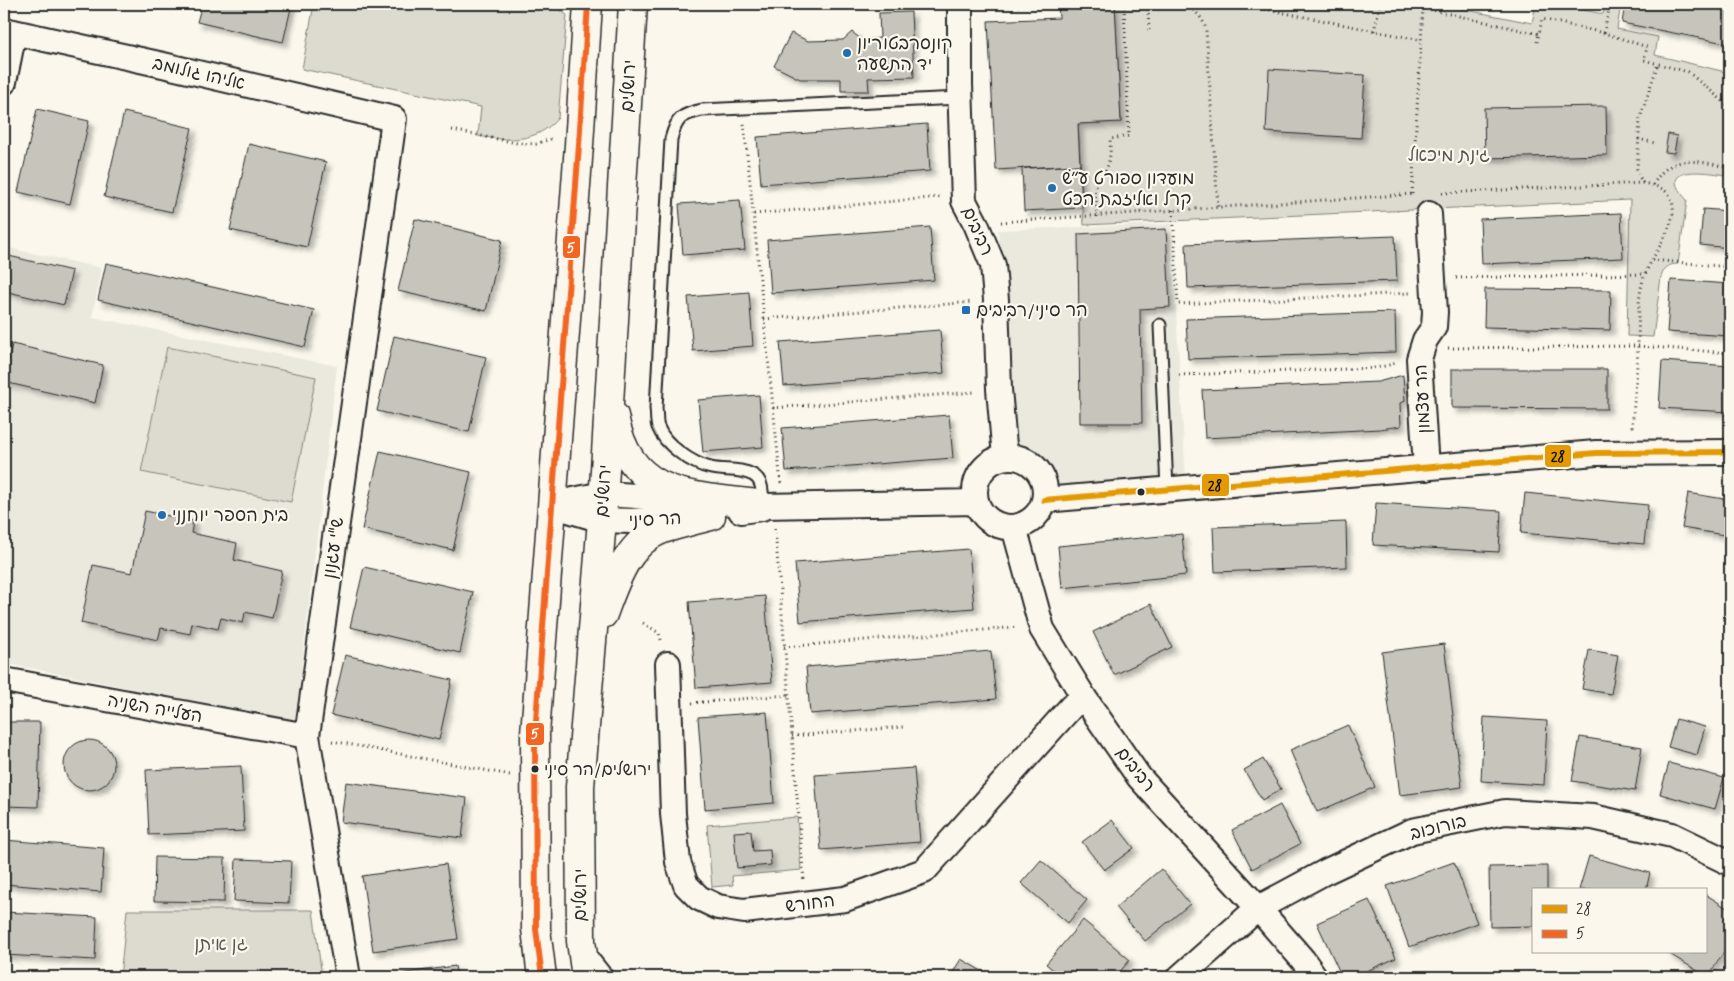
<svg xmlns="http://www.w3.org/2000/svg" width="1734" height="981" font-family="Mynerve,'Playpen Sans Hebrew',sans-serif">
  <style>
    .built { fill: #ebe8de }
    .green { fill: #dddad0; stroke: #84827e }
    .building { fill: #c7c4bc; stroke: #2b2b2b; filter: url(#shadow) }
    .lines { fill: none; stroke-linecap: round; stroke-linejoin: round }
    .service-casing { stroke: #2b2b2b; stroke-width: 15 }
    .minor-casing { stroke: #2b2b2b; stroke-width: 28 }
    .secondary-casing { stroke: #2b2b2b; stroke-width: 31 }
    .path { stroke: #2b2b2b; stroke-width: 3; stroke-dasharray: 1 4; stroke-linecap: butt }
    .service { stroke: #fbf7ec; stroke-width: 11 }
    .minor { stroke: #fbf7ec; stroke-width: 24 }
    .secondary { stroke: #fbf7ec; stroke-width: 28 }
    .bus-1-casing { stroke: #fbf7ec; stroke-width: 10 }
    .bus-2-casing { stroke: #fbf7ec; stroke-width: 10 }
    .bus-1 { stroke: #e39a04; stroke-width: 6 }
    .bus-2 { stroke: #f26522; stroke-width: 6 }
    .poi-dot { fill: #1f6fb2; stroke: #fbf7ec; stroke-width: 2 }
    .bus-dot { fill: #2b2b2b; stroke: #fbf7ec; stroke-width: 2 }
    .labels { text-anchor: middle; stroke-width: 4.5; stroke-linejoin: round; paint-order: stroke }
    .bus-label { font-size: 17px; fill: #2b2b2b; stroke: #fbf7ec; text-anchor: start }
    .poi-label { font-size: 18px; fill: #2b2b2b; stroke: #fbf7ec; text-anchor: start }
    .street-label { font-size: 18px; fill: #2b2b2b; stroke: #fbf7ec }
    .park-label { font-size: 18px; fill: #585754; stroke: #fbf7ec }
    .line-badge { stroke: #fbf7ec; stroke-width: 2 }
    .badge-label { font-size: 14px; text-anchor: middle; font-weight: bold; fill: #fff }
    .pale-badge-label { font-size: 14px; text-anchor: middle; font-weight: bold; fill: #111 }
  </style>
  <defs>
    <filter id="shadow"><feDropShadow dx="4.5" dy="4.5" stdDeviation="2.5" flood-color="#0004"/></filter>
  </defs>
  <rect width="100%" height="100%" fill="#fbf7ec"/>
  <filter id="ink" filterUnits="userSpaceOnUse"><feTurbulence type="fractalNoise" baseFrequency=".02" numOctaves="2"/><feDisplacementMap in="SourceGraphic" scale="10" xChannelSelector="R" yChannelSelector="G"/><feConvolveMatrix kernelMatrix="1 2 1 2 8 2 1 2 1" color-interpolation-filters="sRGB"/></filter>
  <g filter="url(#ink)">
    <path class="built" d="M1171,224l15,257 -136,10 -2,-16 -6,-10 -12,-8 -16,-5 -16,-222z
      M4,247l98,21 -10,49 245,49 -42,355 -291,-58z"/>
    <path class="green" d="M314,4h238l15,11 -9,103c-21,25 -51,23 -80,18l3,-29 -179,-38z
      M1115,4h321l96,19 4,-19h18l49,10 3,-10h15l-4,25 41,8 -3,18 75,18v103c-19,-4 -78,-13 -43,24l-9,64c-10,0 -14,4 -17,13l-8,60 -26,-1 3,-136 -546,25 -6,-101 43,-2z
      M167,347l149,30 -25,125 -150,-30z
      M797,817l4,53 -69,6 1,9 -21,2 -5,-62z
      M127,910h186l9,67h-202z"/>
    <path class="building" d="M202,4h90l-9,38 -86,-20z
      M1058,4h57l6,118 -43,2 2,41 -84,5 -8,-149 71,-3z
      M1625,4h105v40l-108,-21z
      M911,12l3,65 -46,1 1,13h-28v-12h-41l-26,-13 17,-33 17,8 35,-1 9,-8 10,8 18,-2 -1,-25z
      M1269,69l96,6 -4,63 -95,-6z
      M1606,106l1,49 -122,3 -1,-50z
      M37,109l52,12 -19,83 -52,-12z
      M124,112l68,16 -20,84 -68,-15z
      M927,124l3,47 -169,13 -4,-47z
      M1668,134l9,2 -3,17 -9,-1z
      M249,144l77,18 -19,85 -77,-17z
      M1080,165l2,43 -58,3 -2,-43z
      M740,200l5,50 -62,5 -4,-51z
      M1703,209l27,2v37l-30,-3z
      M1621,213l2,45 -141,6 -2,-45z
      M415,219l87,21 -16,71 -88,-20z
      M930,227l4,53 -163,13 -4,-53z
      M1166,229l4,78 -30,2 2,114h-62l-2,-189z
      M1395,236l2,45 -209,7 -2,-44z
      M9,256l63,15 -8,34 -60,-14v-11z
      M106,263l208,47 -9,37 -207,-47z
      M1671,280l59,4v52l-63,-4z
      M1485,289l126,1 -1,40 -126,-3z
      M749,292l4,54 -60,5 -5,-54z
      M1395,312l1,40 -208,7 -2,-40z
      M940,330l4,43 -160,13 -4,-44z
      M394,336l92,21 -17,75 -92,-21z
      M12,344l91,21 -8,38 -91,-21z
      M1662,361l68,5v46l-71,-4z
      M1452,369h155v40l-155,-1z
      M1403,375l2,26 -5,2 1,23 -21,3 -175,9 -3,-48 176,-8z
      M759,395l4,52 -60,5 -5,-52z
      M949,415l4,43 -167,13 -4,-43z
      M380,451l91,21 -18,78 -91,-21z
      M1525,493l123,12 -4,39 -123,-11z
      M1688,493l42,7v36l-48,-8z
      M1376,503l125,8 -2,41 -126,-7z
      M145,511l48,10 -2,12 46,10 -3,17 48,11 -10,47 -27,-6 -2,11 -22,-5 -3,11 -26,-6 -2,11 -29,-6 -3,12 -77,-17 12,-58 39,8z
      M1346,522l1,45 -132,5 -2,-45z
      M1182,534l4,41 -124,13 -4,-42z
      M969,549l5,59 -174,14 -5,-59z
      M364,567l109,25 -13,61 -110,-26z
      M765,596l7,86 -76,6 -7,-86z
      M1151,604l21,43 -58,28 -21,-43z
      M1444,644l18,143 -62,8 -18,-143z
      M1589,650l29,5 -7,39 -29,-5z
      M991,651l5,48 -186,15 -4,-47z
      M345,655l107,25 -13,60 -108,-25z
      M767,712l7,91 -69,6 -7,-92z
      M1484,717l63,4 -3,64 -63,-4z
      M1676,719l29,8 -8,28 -29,-8z
      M4,722h36l-2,85 -34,-1z
      M1348,725l27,62 -58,25 -27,-62z
      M1580,737l62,10 -7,44 -63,-10z
      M64 765a25 25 0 1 1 50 0a25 25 0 1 1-50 0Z
      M1263,759l18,30 -19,11 -18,-30z
      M1669,763l55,15 -9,31 -55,-15z
      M241,766l3,65 -95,4 -3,-65z
      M914,768l6,74 -99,8 -6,-75z
      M346,782l121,16 -5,40 -121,-16z
      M1280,805l20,39 -48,25 -20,-39z
      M1112,820l22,28 -30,22 -22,-28z
      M751,831l2,20 17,-1 1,15 -34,3 -3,-36z
      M4,840l100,8 -3,44 -97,-8z
      M1589,856l61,17 -4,17h-67z
      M155,857l70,1 -1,44 -70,-1z
      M236,859l55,2 -2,42 -55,-2z
      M1041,860l46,40 -19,23 -47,-40z
      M1454,862l23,61 -68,24 -22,-61z
      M446,864l12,75 -85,12 -11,-75z
      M1547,866v24h-14v36l-43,1 -1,-60z
      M1161,869l29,35 -45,37 -29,-34z
      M1705,894l25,16v32l-22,35 -42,-25h39z
      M1369,900l27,58 -43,19h-11l-25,-54z
      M4,912l93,5 -2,43 -91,-5z
      M1083,920l47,40 -15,17h-53l-16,-13z
      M961,959l31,18h-42z
      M455,966l2,11h-73v-1z"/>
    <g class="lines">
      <defs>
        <path id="service" d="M1160,325l7,165
          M763,506c-1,-11 1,-25 -10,-31 -12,-7 -29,-4 -42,-7 -19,-4 -46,-23 -53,-41 -2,-5 -1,-13 -2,-19l15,-269c6,-22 10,-24 31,-29l258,-12
          M589,953l19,24"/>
        <path id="minor" d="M960,4v80l4,117 12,23 17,41 3,35 3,89 6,68
          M4,30l159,35 231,54 -87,617 41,241
          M4,82l10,-50
          M975 492a35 35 0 1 1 70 0a35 35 0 1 1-70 0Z
          M1426,468l-7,-109 6,-19 9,-13 1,-15 -6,-98
          M1044,500l552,-47 134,-1
          M554,504l49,-10 84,5
          M552,505l50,15 29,1 52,-3
          M741,511l21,-3 1,-2 213,-4
          M1014,527l28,102 43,70 54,78 119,131 45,52 12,17
          M668,664l5,150 5,48 8,23 13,13 19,9 26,4 101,-12 79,-28 148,-165 13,-7
          M4,680l303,56
          M1180,977l78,-69 67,-36 87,-41 93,-19 88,5 79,18 58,28"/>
        <path id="secondary" d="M614,416c15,82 77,80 145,88
          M603,614c12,-32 24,-72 60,-85 16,-5 32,-9 48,-13
          M542,977l-6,-48 -1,-195 44,-589 9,-141
          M586,977l-5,-36 -1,-154 22,-267 31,-516"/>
      </defs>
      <use href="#service" class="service-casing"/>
      <use href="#minor" class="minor-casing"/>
      <use href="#secondary" class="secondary-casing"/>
      <path class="path" d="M1148,4l1,30
        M1185,4c10,7 18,13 21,26l12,177
        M1240,4l181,36
        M1405,4l134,30 3,-15 62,14 43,14 -3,13 44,12 42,35
        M983,7l59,-3
        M1374,31l6,-27
        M1604,33l6,-29
        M1537,42l2,-8
        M744,124l37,360
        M452,130l65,13 19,1 18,-6
        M1638,139l17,4
        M1643,183l-4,-7 -2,-7 3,-50 18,-56
        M1653,185c17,-33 47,-24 77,-17
        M1442,193l201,-10c15,3 28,6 30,23 3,21 -24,53 -30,74 -6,21 -4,43 -5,65 -1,28 -4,56 -6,84
        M1412,194l11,-186
        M1173,210l5,94 232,-11
        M754,214l186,-17
        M1097,217l-2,-34c15,-12 16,-27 15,-44l19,-3 -5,-132
        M1001,222l413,-28
        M1652,260l78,7
        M1456,278l189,-4
        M764,319l209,-17
        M1448,348l190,-2 92,7
        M1179,375l197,-7 21,-5
        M773,408l202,-16
        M775,529l29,352
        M643,623l16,10 3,10
        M784,647l234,-20
        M692,703l96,-8
        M792,736l111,-9
        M332,741l178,34"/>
      <use href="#service" class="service"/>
      <use href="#minor" class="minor"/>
      <use href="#secondary" class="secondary"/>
      <defs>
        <path id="bus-1" d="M1044,500l552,-47 134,-1"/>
        <path id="bus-2" d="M542,977l-6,-48 -1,-195 44,-589 9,-141"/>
      </defs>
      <use href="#bus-1" class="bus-1-casing"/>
      <use href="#bus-2" class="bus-2-casing"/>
      <use href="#bus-1" class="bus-1"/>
      <use href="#bus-2" class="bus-2"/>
    </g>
  </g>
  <g class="poi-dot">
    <circle cx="847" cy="53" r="5"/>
    <circle cx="1052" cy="188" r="5"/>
    <rect x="961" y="305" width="10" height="10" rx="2.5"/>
    <circle cx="162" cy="515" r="5"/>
  </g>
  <g class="bus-dot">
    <circle cx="1141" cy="492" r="4.5"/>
    <circle cx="535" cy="769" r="4.5"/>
  </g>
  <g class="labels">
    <g class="bus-label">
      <text x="544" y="775">ירושלים/הר סיני</text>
    </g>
    <g class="poi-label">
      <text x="857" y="49">קונסרבטוריון<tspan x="857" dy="21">יד התשעה</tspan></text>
      <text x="1062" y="184">מועדון ספורט ע״שׁ<tspan x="1062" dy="21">קרל ואליזבת הכט</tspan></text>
      <text x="976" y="316">הר סיני/רביבים</text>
      <text x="172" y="521">בית הספר יוחנני</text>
    </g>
    <g class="street-label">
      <text transform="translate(199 73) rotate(13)" y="6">אליהו גולומב</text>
      <text transform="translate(628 86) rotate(-87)" y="6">ירושלים</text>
      <text transform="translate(978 231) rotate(66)" y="6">רביבים</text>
      <text transform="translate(1422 399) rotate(-93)" y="6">הר עצמון</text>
      <text transform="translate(603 491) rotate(-86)" y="6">ירושלים</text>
      <text transform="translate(655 519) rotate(-3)" y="6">הר סיני</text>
      <text transform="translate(333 548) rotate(-82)" y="6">ש"י עגנון</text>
      <text transform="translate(155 708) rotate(10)" y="6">העלייה השניה</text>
      <text transform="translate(1136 769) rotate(52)" y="6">רביבים</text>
      <text transform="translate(1438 827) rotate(-14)" y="6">בורוכוב</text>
      <text transform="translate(580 895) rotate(-90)" y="6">ירושלים</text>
      <text transform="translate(810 903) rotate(-7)" y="6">החורש</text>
    </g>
    <g class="park-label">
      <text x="1449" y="161">גינת מיכאל</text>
      <text x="221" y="950">גן איתן</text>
    </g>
  </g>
  <g class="line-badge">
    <rect x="562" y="235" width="19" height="24" rx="5" fill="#f26522"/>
    <rect x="1544" y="444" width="28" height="24" rx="5" fill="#e39a04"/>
    <rect x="1201" y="473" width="29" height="24" rx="5" fill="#e39a04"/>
    <rect x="525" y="722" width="20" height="24" rx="5" fill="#f26522"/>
  </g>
  <g class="badge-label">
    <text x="571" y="252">5</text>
    <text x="535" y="738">5</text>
  </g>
  <g class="pale-badge-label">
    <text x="1558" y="461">28</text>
    <text x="1215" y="490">28</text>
  </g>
  <rect width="1734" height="981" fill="none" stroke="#fbf7ec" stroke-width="20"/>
  <rect x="10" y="10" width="1714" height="961" fill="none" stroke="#2b2b2b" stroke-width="2" filter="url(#ink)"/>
  <rect x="1532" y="888" width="175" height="65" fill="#fbf7ec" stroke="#a8a59f"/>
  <rect x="1542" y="905" width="25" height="8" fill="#e39a04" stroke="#a8a59f"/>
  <text x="1576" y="914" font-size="15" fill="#2b2b2b">28</text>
  <rect x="1542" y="930" width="25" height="8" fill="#f26522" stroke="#a8a59f"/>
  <text x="1576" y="938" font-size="15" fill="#2b2b2b">5</text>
</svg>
